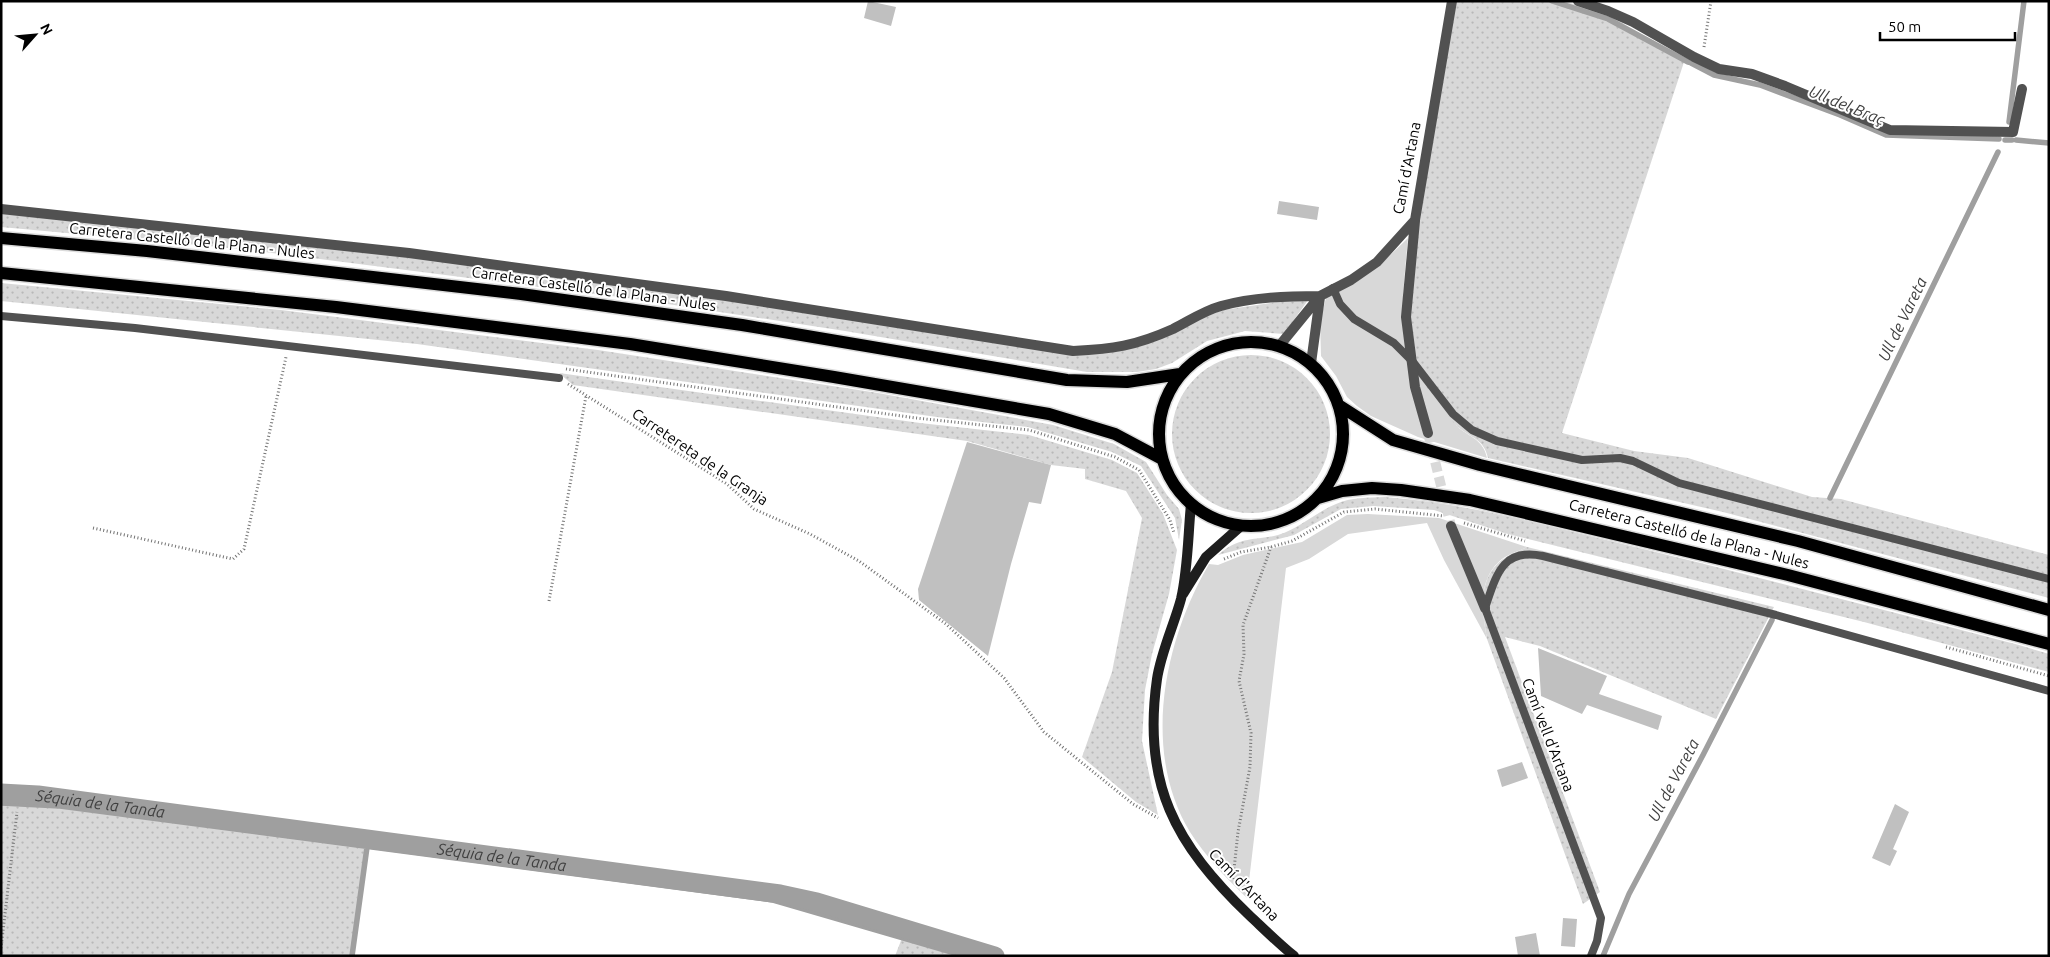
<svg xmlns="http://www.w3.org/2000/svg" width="2050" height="957" font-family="Ubuntu,sans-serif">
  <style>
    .grass { fill: url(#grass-dots) }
    .garden { fill: #d8d8d8 }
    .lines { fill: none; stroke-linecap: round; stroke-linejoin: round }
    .stream { stroke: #9f9f9f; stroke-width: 5.5 }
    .canal { stroke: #9f9f9f; stroke-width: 19 }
    .building { fill: #c0c0c0 }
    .street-tunnel { stroke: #d9d9d9; stroke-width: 10; stroke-dasharray: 10 5; stroke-linecap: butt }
    .primary-casing { stroke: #dbdbdb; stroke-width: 15 }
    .path { stroke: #737373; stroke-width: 3; stroke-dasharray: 1 2.5; stroke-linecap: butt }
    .lane { stroke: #515151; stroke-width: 8 }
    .street { stroke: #515151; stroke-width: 10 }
    .secondary { stroke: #1e1e1e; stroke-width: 10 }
    .primary { stroke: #000; stroke-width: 12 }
    .labels { text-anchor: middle; stroke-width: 4; stroke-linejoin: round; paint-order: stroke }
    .street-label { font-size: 15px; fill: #000; stroke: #fff }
    .water-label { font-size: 16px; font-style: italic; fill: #404040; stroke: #fff }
  </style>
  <defs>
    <pattern id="grass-dots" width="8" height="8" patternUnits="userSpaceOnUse" patternTransform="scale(1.25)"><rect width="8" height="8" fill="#d8d8d8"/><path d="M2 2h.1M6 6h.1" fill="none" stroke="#b8b8b8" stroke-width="1.8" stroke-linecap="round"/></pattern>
  </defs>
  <rect width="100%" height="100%" fill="#fff"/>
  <path class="grass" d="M1456,1h108l46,15 75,43 -123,374 72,18 54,7 124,39 29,2 208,56v43l-326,-86 -235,-54c-4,-19 -17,-20 -30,-31 -14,-11 -39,-45 -44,-62 -8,-30 -4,-64 -1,-94 8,-91 27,-180 43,-270z
    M1,213l370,39 745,100 107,-42 60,-9 25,-1 -24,34 -39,-3 -38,10 -35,22 -16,6 -19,3h-50l-242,-41 -210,-32 -394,-50 -240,-22z
    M1,283l280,27 317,40 280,43 175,32 61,19 32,18 21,33 12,14 3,11 -3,20 -4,-22 -34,-52 -29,-14 -84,-25 -91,-10 -520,-73 -416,-43z
    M1172 434a79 79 0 1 1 158 0a79 79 0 1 1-158 0Z
    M559,373l361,50 109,12 83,25 25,13 26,41 14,36 -8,44 -17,60 -7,36 -3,51 16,74 -22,-13 -54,-45 30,-85 30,-154 -16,-27 -41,-12v-10l-34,-4 -84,-24 -394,-56z
    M1385,497c81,6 159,28 238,47 132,32 264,67 396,101l30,9v18l-185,-50 -356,-88 -74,-24 -61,-4 -32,3 -47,26 -76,20c22,-19 35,-14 60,-20 21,-6 38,-23 58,-31 15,-7 33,-6 49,-7z
    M1527,547l247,60 -58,112 -176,-73 -35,-9 95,255 -17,12 -96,-265c-5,-27 -10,-61 16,-80 7,-5 16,-8 24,-12z
    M1,804h35l329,44 -13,108h-351z
    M902,938l58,18h-65z"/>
  <path class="garden" d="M1408,238c-8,87 -14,115 46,185 12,14 29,14 33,35l-69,-21 -47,-21 -14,-10 -10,-9 -11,-21 -15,-20 -1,-35 6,-23 55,-34z
    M1368,514l71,4 88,29c-8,4 -18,7 -25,12 -25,20 -20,53 -15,80l-43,-79 -17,-37 -79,11 -39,25 -23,9 -39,330c-21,-20 -41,-41 -57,-66 -49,-81 -26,-191 19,-268l9,1 25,-10 59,-13 45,-27z"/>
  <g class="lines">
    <path class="stream" d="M1552,1l56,18 80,43
      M1691,63l23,12 46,10 80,30 46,20 113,4
      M2009,122l15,-121
      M2005,140h7
      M2016,140l33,3
      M1830,498l168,-346
      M1,803l59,3 713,94 192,56
      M352,956l16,-116
      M1603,956l26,-62 74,-139 69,-135"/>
    <path class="canal" id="s1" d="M1,793l37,2 742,99 37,8 178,54"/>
  </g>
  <path class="building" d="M868,1l28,6 -5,19 -27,-8z
    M1279,201l40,6 -2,13 -40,-6z
    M967,442l84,23 -10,39 -12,-2 -18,62 -23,92 -69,-56 -1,-11z
    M1538,648l69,28 -8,18 63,22 -4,14 -71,-25 -5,9 -41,-18z
    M1522,762l6,16 -26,9 -5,-17z
    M1895,804l14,8 -16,37 4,2 -7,15 -18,-8z
    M1563,918l14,1 -2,28 -14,-1z
    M1536,933l4,23h-22l-3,-19z"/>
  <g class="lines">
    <path class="street-tunnel" d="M1428,433l23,93"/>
    <defs>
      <path id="primary" d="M1,238l146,13 374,43 221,31 325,55 60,2 53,-8
        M1,273l335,34 294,37 204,33 215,37 66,20 47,25
        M1159 434a92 92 0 1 1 184 0a92 92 0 1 1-184 0Z
        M1340,406l53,34 87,25 318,76 251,69
        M1318,498l24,-7 30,-3 29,2 69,10 318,75 261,69"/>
    </defs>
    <use href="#primary" class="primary-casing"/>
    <path class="path" d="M1704,47l7,-46
      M566,369l350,49 113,12 86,27 24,13 31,50 4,13
      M568,384l159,100 27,25 56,25 49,27 87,63 58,54 40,54 89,72 25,14
      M1464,523l61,18
      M93,528l140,31 11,-10 42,-192
      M1224,559l17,-7 30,-5 21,-6 52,-29 31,-3 69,7
      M549,601l37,-205
      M1946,647l103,29
      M1233,879l5,-47 12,-65 1,-34 -12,-52 5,-27 -1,-29 28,-78
      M1,948l16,-136"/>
    <path class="lane" d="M1333,288l7,16 14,15 40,24 19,19 40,52 19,16 25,11 85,19 38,-2 13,3 46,22 370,96
      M1,316l134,12 424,50
      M1591,956l6,-15 4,-23 -116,-310c11,-32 17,-61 58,-52l233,59 273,76"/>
    <path class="street" d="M1578,1l30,10 25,11 61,35 25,12 33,5 33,12 105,44 123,2 9,-43
      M1,209l408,44 317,43 347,55c40,-2 62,-5 100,-22 16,-8 30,-18 48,-23 32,-9 67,-10 99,-10
      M1415,221l-9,96 9,70 13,46
      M1280,345l40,-49 31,-16 26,-18 38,-42 37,-219
      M1311,363l9,-66
      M1451,526l34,82"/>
    <path class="secondary" d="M1191,504c-3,31 -3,65 -10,95 -7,26 -20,53 -24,80 -15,105 18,165 92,236 15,14 29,28 45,41
      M1183,594l23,-37 35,-31"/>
    <use href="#primary" class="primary"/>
  </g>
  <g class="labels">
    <g class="street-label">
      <text transform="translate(1407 168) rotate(-79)" y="5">Camí d'Artana</text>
      <text transform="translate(192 241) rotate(6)" y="5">Carretera Castelló de la Plana - Nules</text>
      <text transform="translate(594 289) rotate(8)" y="5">Carretera Castelló de la Plana - Nules</text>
      <text transform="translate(700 457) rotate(34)" y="5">Carretereta de la Granja</text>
      <text transform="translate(1689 534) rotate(14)" y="5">Carretera Castelló de la Plana - Nules</text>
      <text transform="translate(1548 735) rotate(69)" y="5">Camí vell d'Artana</text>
      <text transform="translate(1244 885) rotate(46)" y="5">Camí d'Artana</text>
    </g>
    <g class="water-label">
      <text transform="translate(1847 105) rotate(22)" y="6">Ull del Braç</text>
      <text transform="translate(1902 319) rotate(-64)" y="6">Ull de Vareta</text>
      <text transform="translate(1673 780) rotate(-62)" y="6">Ull de Vareta</text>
      <text dy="6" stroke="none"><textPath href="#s1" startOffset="100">Séquia de la Tanda</textPath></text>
      <text dy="6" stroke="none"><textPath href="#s1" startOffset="505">Séquia de la Tanda</textPath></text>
    </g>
  </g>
  <rect width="2050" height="957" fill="none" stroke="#000000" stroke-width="5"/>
  <g transform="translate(35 35) rotate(63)" stroke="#ffffff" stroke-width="4" paint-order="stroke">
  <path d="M0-4L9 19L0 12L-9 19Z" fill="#000000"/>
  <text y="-8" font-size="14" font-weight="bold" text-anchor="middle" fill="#000000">N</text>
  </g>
  <path d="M1880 32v8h135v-8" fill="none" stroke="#000000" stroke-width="2.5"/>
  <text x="1888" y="32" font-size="15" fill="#000000" stroke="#ffffff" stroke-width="4" paint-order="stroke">50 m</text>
</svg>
